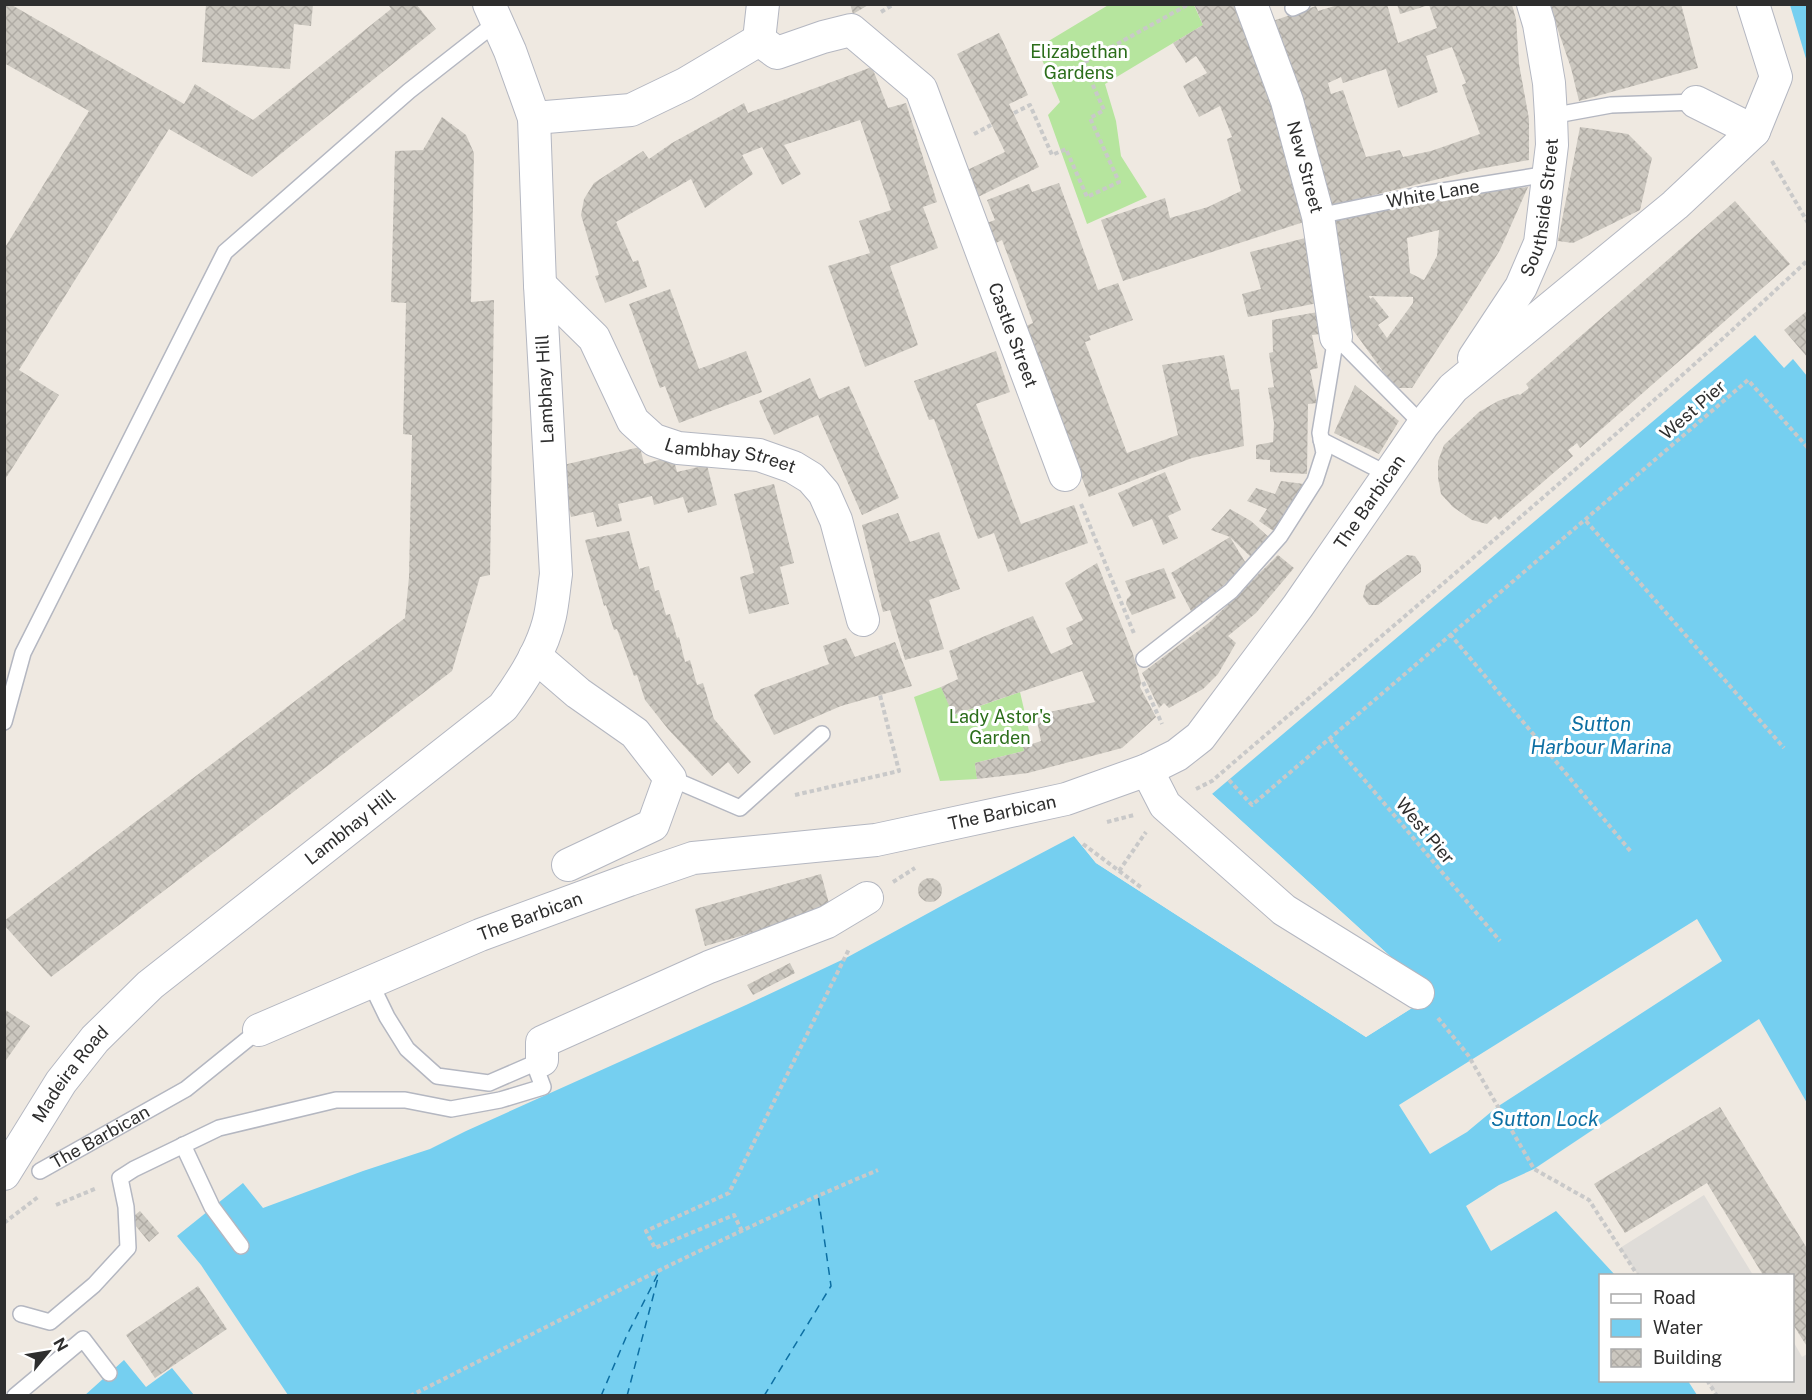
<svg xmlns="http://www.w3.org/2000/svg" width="1812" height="1400" font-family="'Public Sans',sans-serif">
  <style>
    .garden { fill: #b6e59e }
    .plaza { fill: #dfdcd8 }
    .water { fill: #75cff0; fill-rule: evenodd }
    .pier { fill: #efe9e1 }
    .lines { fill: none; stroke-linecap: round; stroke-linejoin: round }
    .ferry { stroke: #0d6fa3; stroke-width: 1.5; stroke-dasharray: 8 6; stroke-linecap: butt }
    .building { fill: url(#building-cross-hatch); fill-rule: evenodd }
    .lane-casing { stroke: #b4b7c1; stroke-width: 18 }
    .street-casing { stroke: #b4b7c1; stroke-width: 34 }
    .path { stroke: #c9c9c9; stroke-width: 4; stroke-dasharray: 4.5 3; stroke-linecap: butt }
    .lane { stroke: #fff; stroke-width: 15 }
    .street { stroke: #fff; stroke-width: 32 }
    .labels { text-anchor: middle; stroke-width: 6; stroke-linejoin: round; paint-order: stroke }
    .park-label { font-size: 18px; fill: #2c6e1b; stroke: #fff }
    .street-label { font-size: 18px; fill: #2e2e2e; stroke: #fff }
    .water-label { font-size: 20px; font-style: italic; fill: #0d6fa3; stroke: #fff }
  </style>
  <defs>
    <pattern id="building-cross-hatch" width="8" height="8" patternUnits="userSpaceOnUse" patternTransform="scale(1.5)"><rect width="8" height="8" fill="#cbc7bf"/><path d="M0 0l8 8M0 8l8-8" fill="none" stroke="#afaba4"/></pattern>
  </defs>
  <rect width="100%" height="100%" fill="#efe9e1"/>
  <path class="garden" d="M1110,4l84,1 9,20 -98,59 11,37 5,35 26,41 -60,27 -39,-109 12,-13 -23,-54z
    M941,687l13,28 66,-23 12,52 -9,3 1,4 -49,12 2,16 -37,2 -26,-84z"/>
  <path class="plaza" d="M1704,1195l49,80h-115l-18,-27z
    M1793,1341l9,16 5,-3v41h-90l-10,-14 85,-1z"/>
  <path class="water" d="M1790,5h17v57z
    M1755,335l29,33 9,-9 14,17v727l-48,-84 -225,150 -35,16 -33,21 25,45 65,-40 59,64 -15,1v104l88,1 9,14h-1409l-87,-130 -24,-29 66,-53 20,25 100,-37 67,-22 36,-18 280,-126 100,-47 110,-60 118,-62 22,27 270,174 46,-29 2,-30 -202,-184zM1697,919l25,42 -225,146 -30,25 -37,22 -31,-49z
    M124,1360l22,27 26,-19 22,27 -110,1z"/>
  <path class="pier" d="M1212,794l202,184 14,15 -16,15 -46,29 -270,-174 -22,-27 3,-1 21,25 268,173 44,-28 2,-25 -203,-185z"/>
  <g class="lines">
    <path class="ferry" d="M601,1396l26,-61 33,-65
      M627,1396l32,-122
      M764,1396l67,-110 -13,-91"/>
  </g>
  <path class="building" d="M4,4h6l174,100 11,-20 58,36 138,-111 -3,-5h28l20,25 -184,148 -83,-48 -150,241 40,25 -55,86v-232l85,-138 -85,-48z
    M206,4h107l-2,22 -17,-2 -4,45 -88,-7z
    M850,4h20l-17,10z
    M1194,4h45l28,81 40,136 -184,60 -22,-61 64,-22 5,20 38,-11 33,-16 -14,-52 5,-2 -12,-31 -21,11 -16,-31 24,-13 -11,-17 -10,7 -13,-20 30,-18z
    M1341,4h46l11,39 39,-15 -8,-23h83l4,14 3,45 10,55v41l-50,9 -153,38 -59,-184 49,-17 2,5zM1452,47l14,36 -4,2 18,49 -49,17 -28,6 -3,-7 -34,7 -23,-67 -12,4 -3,-11 13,-6 2,6 43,-14 12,39 40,-16 -12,-36z
    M1397,4h32v1l-29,9z
    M1549,4h132l17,64 -119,33 -8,-33z
    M999,33l29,62 -19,9 30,63 -63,31 -13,-26 42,-20 -48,-98z
    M872,67l16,41 18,-5 31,99 -14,5 15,41 -48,18 28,79 -53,22 -37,-101 42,-13 -11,-32 32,-11 -31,-90 -76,25 17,29 -19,11 -20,-38 -20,8 11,19 -48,34 -14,-29 -75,43 17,40 5,-2 9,27 -42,16 -10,-27 4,-1 -18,-60 3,-16 10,-16 49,-32 6,8 23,-16 72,-40 4,10z
    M442,117l24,18 8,18 -3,149 23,-2 -4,275 -10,2 -28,94 -401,306 -47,-52v-4l401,-303 4,-41 3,-142 -9,-1 3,-131 -15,-1 4,-151 28,-1z
    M1580,127l48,7 24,24 -12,52 -67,33 -15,-2z
    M1059,183l39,107 20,-7 15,37 -44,16 2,4 -6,2 42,111 51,-18 -16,-70 62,-10 7,35 8,-1 5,57 -52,12 -103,39 -63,-171 7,-3 -31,-83 -8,4 -7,-21 8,-3 -8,-20 42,-16 3,8z
    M1528,187l-28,63 -32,52 -56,86h-17l-53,-73 -18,-97 139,-26zM1439,230l-2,26 -13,24 -14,-7 -3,-35zM1369,296l44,1v6l-26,35 -9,-13 11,-8 -16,-20 -3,2z
    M1735,201l55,63 -210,184 -3,-5 -9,7 5,6 -74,64 -4,-4 -8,8 -15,-4 -19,-13 -12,-13 -3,-16v-17l6,-16 35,-33 19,-11 20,-7 2,1 9,-7 -3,-4z
    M1313,236l5,67 -70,14 -6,-23 19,-5 -11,-37z
    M670,289l29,80 47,-18 16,41 -83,31 -14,-37 -5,2 -31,-84z
    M1808,310v48l-24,-28z
    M1318,312l3,22 -9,1 6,33 -8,2 7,33 -9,1 -1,70 -37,-2v-12l-14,-1v-14l17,-3 1,-19 -6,-35 6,-1 -5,-34 4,-1 -1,-32z
    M996,351l14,41 -34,12 45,120 53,-19 14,38 -80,29 -14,-39 -16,6 -44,-120 -5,1 -15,-39z
    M810,378l9,21 30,-13 50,112 -37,17 -44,-100 -44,20 -15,-34z
    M1355,385l44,36 -20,33 -45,-21z
    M640,447l4,17 29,-8 4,16 30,-7 10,40 -29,8 -5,-16 -29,8 -2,-9 -34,8 4,17 -25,6 -4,-15 -22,5 -12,-51z
    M1165,472l16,38 -13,6 10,22 -15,7 -11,-26 -19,8 -15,-34z
    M1281,481l23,3 -29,48 -16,-11 8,-12 -20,-8 9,-13 19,6z
    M774,484l20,79 -14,4 9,37 -40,10 -9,-37 14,-4 -20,-79z
    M1230,509l21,12 21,19 -18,20 -24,-23 -19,-7z
    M898,513l12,29 29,-10 21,57 -31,11 15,49 -39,11 -15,-50 -7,2 -21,-87z
    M629,531l10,38 10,-3 6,25 4,-1 7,25 4,-1 7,24 2,-1 6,25 5,-2 7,25 6,-2 11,36 37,43 -13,12 -10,-12 -16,14 -44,-47 -23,-29 -8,-25 -3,1 -17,-47 -3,1 -8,-25 -2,1 -19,-66z
    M1230,537l17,28 -55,48 -21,-40z
    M1278,555l16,13 -38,45 -28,23 8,7 -18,31 -15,15 -34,19 -5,-5 -5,5 -17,-35 68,-51z
    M1407,555l8,1 6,9v7l-43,33h-9l-6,-8 3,-12z
    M1097,563l36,91 8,28 -1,5 16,30 -34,31 -94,25 -51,6 -2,-16 49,-12 -1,-4 18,-6 -5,-26 59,-13 -13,-31 -129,44 -12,-28 17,-8 -9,-28 84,-35 18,38 22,-10 -7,-16 17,-8 -18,-37z
    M1164,568l12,30 -44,17 -6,-11 1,-5 4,-4 -6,-14z
    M846,638l9,19 40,-15 17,44 -71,20 -67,29 -20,-40 7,-6 68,-25 -6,-18z
    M821,874l10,37 -126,35 -10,-37z
    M918 890a12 12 0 1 1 24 0a12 12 0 1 1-24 0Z
    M790,963l5,10 -42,22 -6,-10z
    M4,1009l26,17 -26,37z
    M1720,1107l88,143v98l-16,-25v-48h-29l-56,-92 -82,50 -31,-49z
    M140,1211l19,22 -10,9 -19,-23z
    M198,1286l29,43 -72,49 -29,-43z"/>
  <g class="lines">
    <defs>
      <g id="lane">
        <path d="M1293,8l9,-4"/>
        <path d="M1551,116l60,-11 85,-3"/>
        <path d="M1318,216l106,-22 124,-20"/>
        <path d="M1336,337l87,88"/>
        <path d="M1321,440l68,35"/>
        <path d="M1144,659l87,-68 49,-55 35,-55 9,-28 -4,-20 16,-96"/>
        <path d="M4,722l19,-69 202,-401 184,-161 88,-69"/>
        <path d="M670,778l70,30 82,-74"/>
        <path d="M370,982l17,35 20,32 30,27 52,7 53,-23"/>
        <path d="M183,1145l29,62 29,39"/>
        <path id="s1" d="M40,1171l146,-82 73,-59"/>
        <path d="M21,1314l29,8 44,-37 34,-37 -2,-41 -6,-29 14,-9 85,-41 117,-28h69l46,9 49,-9 43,-13 -9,-24"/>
        <path d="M15,1396l68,-57 26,34"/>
      </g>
      <g id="street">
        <path id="s2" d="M1251,4l36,97 31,115 18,121"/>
        <path id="s3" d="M759,40l18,13 46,-16 28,-7 70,59 144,386"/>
        <path d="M759,40l4,-36"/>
        <path d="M1696,102l58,29"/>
        <path d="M534,118l97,-8 54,-26 74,-44"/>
        <path id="s4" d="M540,285l54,53 39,83 21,19 24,8 81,7 34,12 18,11 13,15 12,27 27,100"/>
        <path id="s5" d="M1474,358l47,-71 19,-44 12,-98 -1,-29 -2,-33 -10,-59 -6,-20"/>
        <path d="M535,656l43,37 57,40 35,45 -17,47 -85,40"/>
        <path d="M1147,770l18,35 119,105 134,83"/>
        <path id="s6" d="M259,1030l221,-95 149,-55 64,-22 183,-18 190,-41 81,-29 30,-15 23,-18 98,-131 125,-181 30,-37 222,-183 79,-74 22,-54 -23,-73"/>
        <path d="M542,1060v-18l167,-75 118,-45 40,-24"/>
        <path id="s7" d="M4,1174l57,-92 34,-43 55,-54 353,-278c20,-27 40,-58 47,-91 3,-14 4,-28 6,-42l-16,-289 -6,-167 -24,-67 -21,-47"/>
      </g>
    </defs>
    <use href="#lane" class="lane-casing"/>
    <use href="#street" class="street-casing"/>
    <path class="path" d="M881,12l13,-8
      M1014,113l16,-8 22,50 14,-6 21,48 32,-15 -29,-64 14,-8 -21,-47 106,-59
      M974,134l17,-9
      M1772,161l36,62
      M1081,504l54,132
      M1586,521l198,227
      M1450,634l182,219
      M1143,682l19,42
      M1330,739l170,202
      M1229,780l23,25 496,-425 60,68
      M1196,789l16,-8c200,-172 404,-341 596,-521
      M795,795l104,-24 -19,-76
      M1107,822l27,-7
      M1083,844l59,44
      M1119,871l27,-39
      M893,882l22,-14
      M1438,1018l30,37 66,114 55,31 49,76
      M56,1205l41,-17
      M4,1223l34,-26
      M742,1231l-8,-16 -79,33 -9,-17 83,-38 120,-244
      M1707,1380l10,16
      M410,1396c155,-78 308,-159 468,-226"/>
    <use href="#lane" class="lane"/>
    <use href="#street" class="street"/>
  </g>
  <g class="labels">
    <g class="park-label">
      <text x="1079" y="58">Elizabethan<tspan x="1079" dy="21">Gardens</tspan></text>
      <text x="1000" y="723">Lady Astor's<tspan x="1000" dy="21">Garden</tspan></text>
    </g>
    <g class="street-label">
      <text dy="6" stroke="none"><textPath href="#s2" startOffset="172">New Street</textPath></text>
      <text transform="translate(1433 194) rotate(-10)" y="6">White Lane</text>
      <text dy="6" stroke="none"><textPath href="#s5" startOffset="168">Southside Street</textPath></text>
      <text dy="6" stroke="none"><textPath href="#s3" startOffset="454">Castle Street</textPath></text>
      <text transform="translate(545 389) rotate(-93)" y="6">Lambhay Hill</text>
      <text transform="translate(1693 410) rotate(-41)" y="6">West Pier</text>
      <text dy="6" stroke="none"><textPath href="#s4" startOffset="274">Lambhay Street</textPath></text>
      <text dy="6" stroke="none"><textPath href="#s6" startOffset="1284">The Barbican</textPath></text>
      <text dy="6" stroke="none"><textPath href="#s6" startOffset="780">The Barbican</textPath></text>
      <text dy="6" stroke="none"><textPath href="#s7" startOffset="495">Lambhay Hill</textPath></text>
      <text transform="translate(1425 831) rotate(50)" y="6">West Pier</text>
      <text dy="6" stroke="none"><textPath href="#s6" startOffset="294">The Barbican</textPath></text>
      <text dy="6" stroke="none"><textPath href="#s7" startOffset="120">Madeira Road</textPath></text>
      <text dy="6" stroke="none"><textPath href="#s1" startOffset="69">The Barbican</textPath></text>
    </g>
    <g class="water-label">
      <text x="1601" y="731">Sutton<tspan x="1601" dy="23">Harbour Marina</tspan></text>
      <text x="1545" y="1126">Sutton Lock</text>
    </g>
  </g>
  <rect width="1812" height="1400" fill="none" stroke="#2e2e2e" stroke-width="12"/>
  <rect x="1599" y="1274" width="195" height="108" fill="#ffffff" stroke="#ababab" stroke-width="1.5"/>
  <rect x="1611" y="1294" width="30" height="9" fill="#ffffff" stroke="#ababab" stroke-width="1.5"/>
  <text x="1653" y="1304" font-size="18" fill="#2e2e2e">Road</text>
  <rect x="1611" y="1319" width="30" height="18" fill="#75cff0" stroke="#ababab" stroke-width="1.5"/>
  <text x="1653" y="1334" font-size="18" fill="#2e2e2e">Water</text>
  <rect x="1611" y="1349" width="30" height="18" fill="url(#building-cross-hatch)" stroke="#ababab" stroke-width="1.5"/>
  <text x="1653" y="1364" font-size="18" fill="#2e2e2e">Building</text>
  <g transform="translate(48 1352) rotate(60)" stroke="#ffffff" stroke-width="4.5" paint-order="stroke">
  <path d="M0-4.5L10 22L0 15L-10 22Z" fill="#2e2e2e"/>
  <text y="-9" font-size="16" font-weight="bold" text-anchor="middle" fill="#2e2e2e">N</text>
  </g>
</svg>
